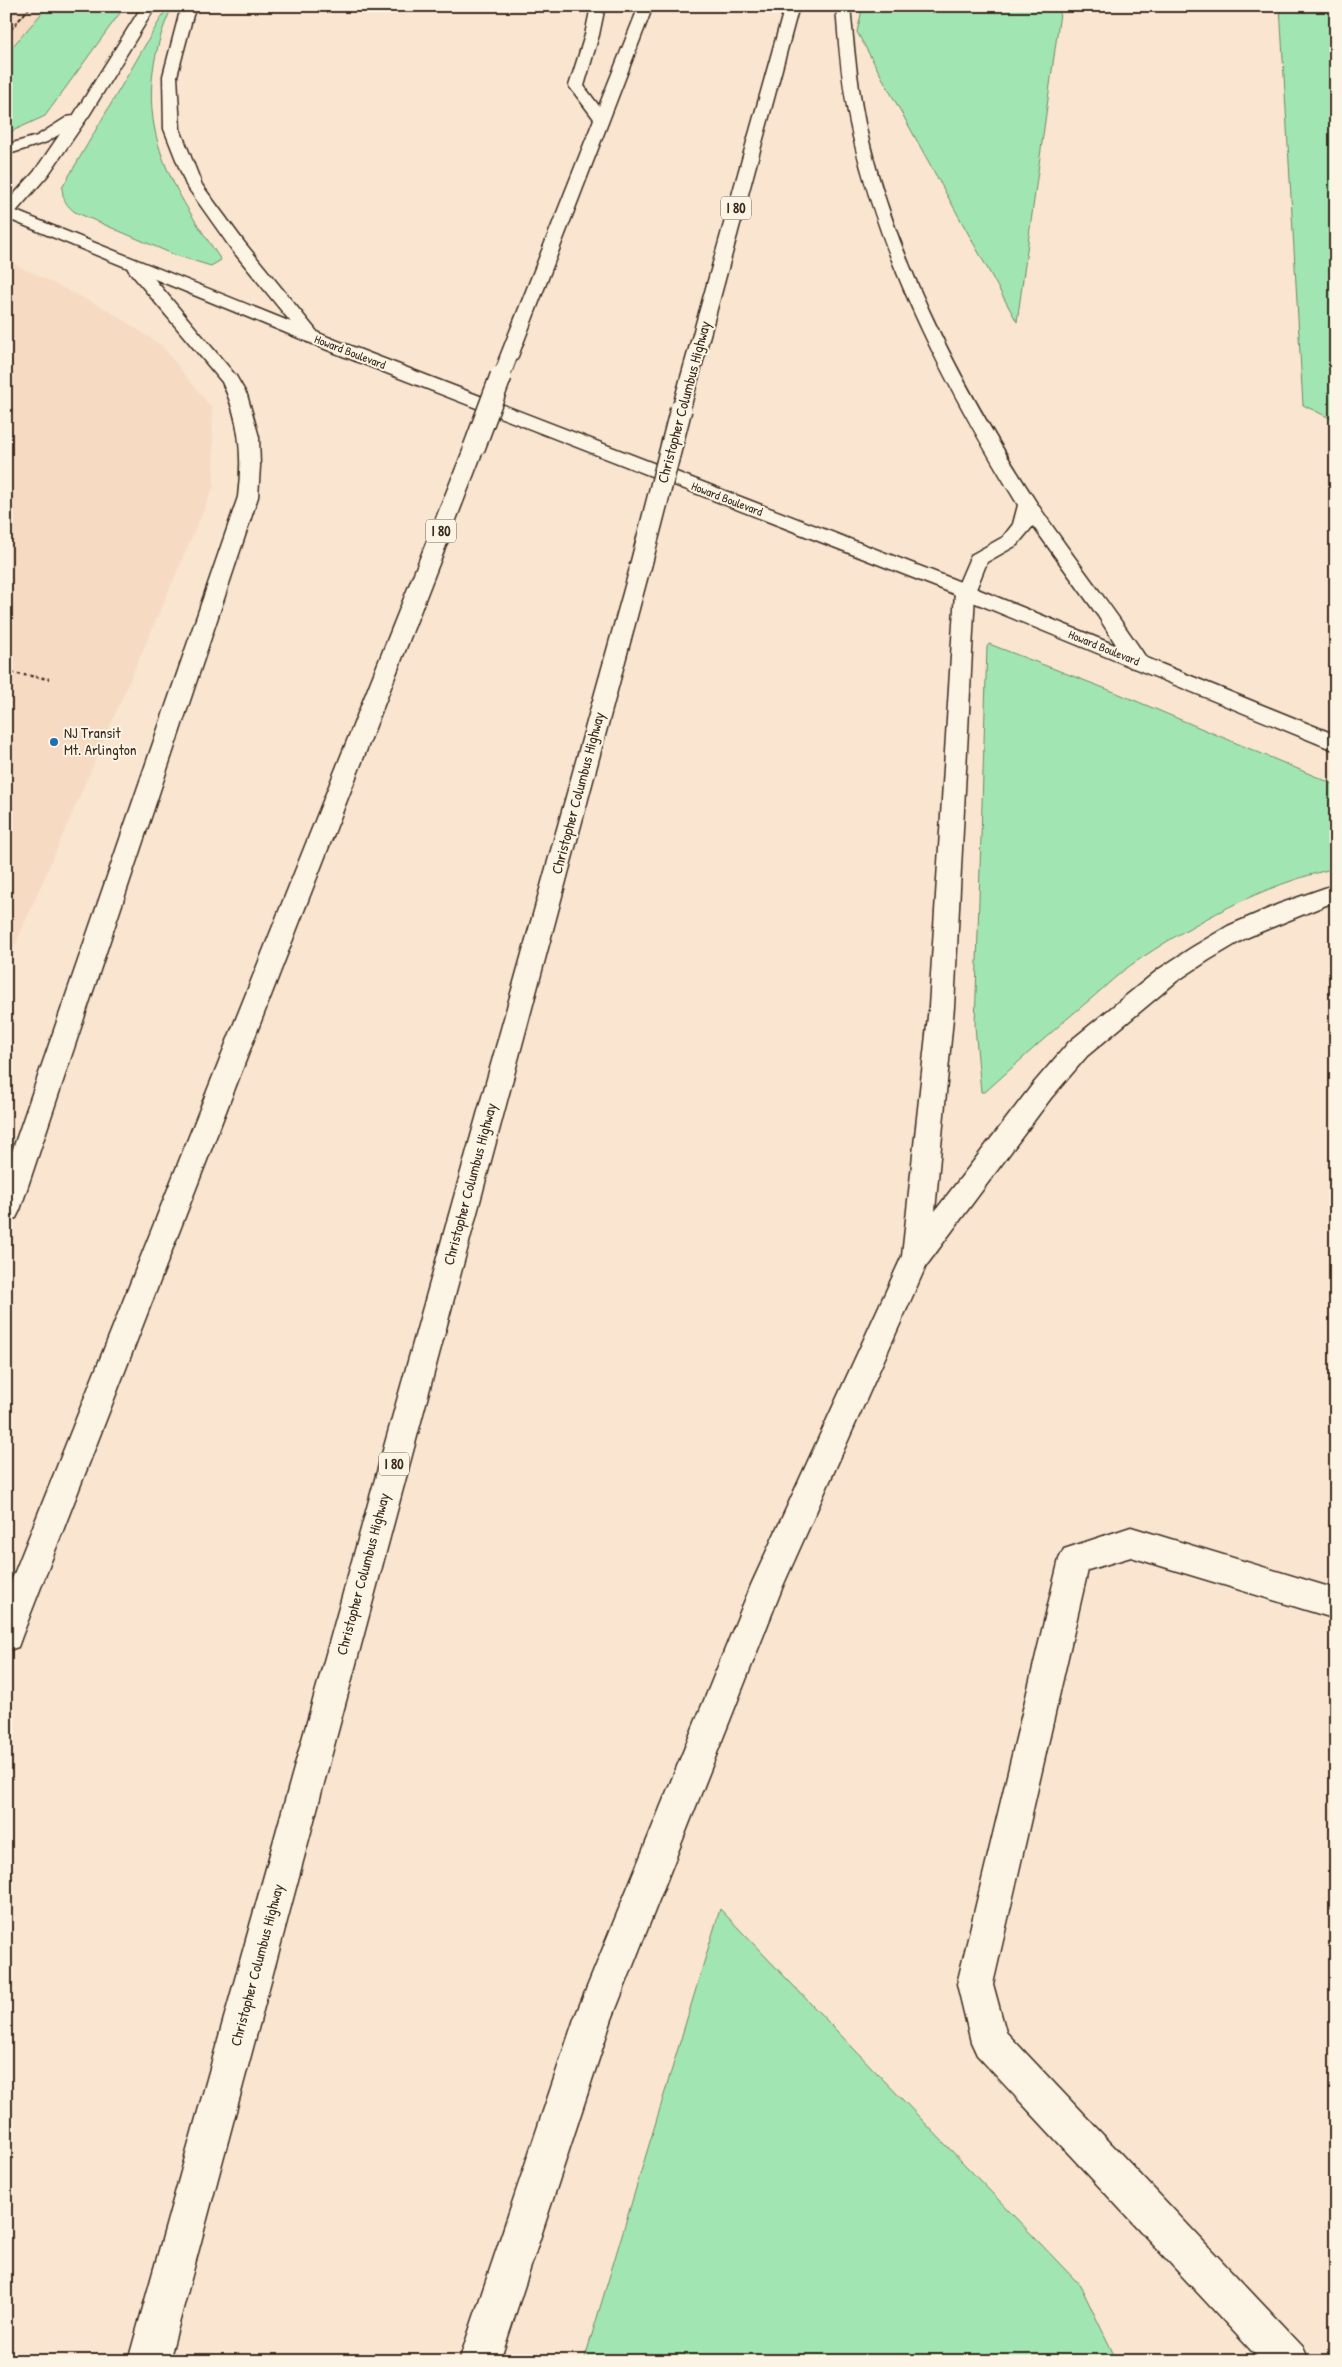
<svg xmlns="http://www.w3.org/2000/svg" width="1342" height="2367" font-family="'Patrick Hand',sans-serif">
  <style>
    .built { fill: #f7dac2 }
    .green { fill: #a1e6b2; stroke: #6e8868 }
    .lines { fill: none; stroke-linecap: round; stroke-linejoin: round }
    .lane-casing { stroke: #3b2a1e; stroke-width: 3 }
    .secondary-casing { stroke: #3b2a1e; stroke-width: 3 }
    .highway-casing { stroke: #3b2a1e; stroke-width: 3 }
    .path { stroke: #3b2a1e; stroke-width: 2.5; stroke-dasharray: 3 3; stroke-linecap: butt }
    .lane { fill: #fcf5e5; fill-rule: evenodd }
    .secondary { fill: #fcf5e5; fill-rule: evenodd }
    .highway { fill: #fcf5e5; fill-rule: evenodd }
    .rail { stroke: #3b2a1e; stroke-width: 2; stroke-dasharray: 4.5 2; stroke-linecap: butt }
    .highway-bridge-far1-casing { stroke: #3b2a1e; stroke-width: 18; stroke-linecap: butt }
    .highway-bridge-casing { stroke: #3b2a1e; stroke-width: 24; stroke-linecap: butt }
    .highway-bridge-far1 { stroke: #fcf5e5; stroke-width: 16 }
    .highway-bridge { stroke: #fcf5e5; stroke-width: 21 }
    .poi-dot { fill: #1f6fb2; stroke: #fcf5e5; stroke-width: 2 }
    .labels { text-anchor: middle; stroke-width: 4; stroke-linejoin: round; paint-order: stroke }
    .far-street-label { font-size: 12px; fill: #3b2a1e; stroke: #fcf5e5 }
    .shield { fill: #fcf5e5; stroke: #75675a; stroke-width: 1 }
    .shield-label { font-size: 14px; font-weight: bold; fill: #3b2a1e }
    .street-label { font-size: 15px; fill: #3b2a1e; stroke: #fcf5e5 }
    .poi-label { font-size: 15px; fill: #3b2a1e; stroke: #fcf5e5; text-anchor: start }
  </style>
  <rect width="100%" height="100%" fill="#f9e5d0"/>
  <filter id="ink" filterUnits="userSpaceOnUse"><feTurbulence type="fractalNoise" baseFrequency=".02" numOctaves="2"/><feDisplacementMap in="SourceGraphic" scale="10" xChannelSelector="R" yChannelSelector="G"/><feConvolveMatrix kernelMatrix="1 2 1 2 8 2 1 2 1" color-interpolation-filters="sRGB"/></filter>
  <g filter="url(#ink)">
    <path class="built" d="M6,6h42l-42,48z
      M6,260l102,50 54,36 50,63 2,77 -199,459h-9z"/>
    <path class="green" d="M48,6h77l-80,110 -39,18v-80z
      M168,6h5c-10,18 -15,38 -19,58 -13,80 25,133 67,196l-10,6 -36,-11 -100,-43c-9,-7 -12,-12 -13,-24z
      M863,6h198l-44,316 -160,-290z
      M1280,6h56v415l-33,-16z
      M989,644l128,49 219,92v83c-74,17 -142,54 -205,97 -13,9 -25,21 -38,32 -37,30 -72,63 -108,95h-4l-6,-66 12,-379z
      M720,1909l360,376 37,76h-533z"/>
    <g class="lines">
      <defs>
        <path id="lane" d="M1131,1527l205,62v30l-205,-62 -43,13 -95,414 13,48 297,315 6,14h-48l-284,-306 -6,-13 -14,-58 102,-425 5,-10z"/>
        <path id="secondary" d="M6,207l337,136 610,236 383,156v16l-397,-163 -609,-237 -324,-133z"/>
        <path id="highway" d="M142,6h14l-66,108 -42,61 -35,40 -7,2v-14l28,-31 26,-38 -13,8 -41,13v-10l31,-9 30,-19 6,-1z
          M184,6h14l-5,9 -16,61 3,53 22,56 42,57 75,92 3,4 -3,4h-12l-75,-92 -46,-65 -22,-56 -1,-53 16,-61z
          M591,6h14l-6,29 -15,51 15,20 40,-100h14l-136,353 -3,4h-12l-3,-4 95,-240 -25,-33 16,-51z
          M785,6h14l-109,403 -2,4h-14l-2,-4z
          M836,6h14c4,44 8,88 18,131 31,131 97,255 170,368 35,53 76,103 111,157l-3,5 -8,2 -8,-2 -32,-51 -65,-90 -16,19 -30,17 -12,30 -21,415 -19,204 98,-127 36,-42 90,-73 32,-21 37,-22 51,-22 57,-20v17l-90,37 -37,22 -32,21 -90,75 -36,42 -125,168 -143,320 -171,433 -112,342h-41l115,-342 177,-434 151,-329 27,-249 26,-415 16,-37 32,-18 10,-13 5,-19c-70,-115 -134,-236 -165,-368 -10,-43 -14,-87 -17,-131z
          M135,262l6,1 95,113 11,19 12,42 1,29 -2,31 -238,713 -4,8 -10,3v-52l232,-672c5,-42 2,-77 -16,-115l-93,-111 -2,-4 2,-4z
          M474,442l7,2 3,4 -462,1188 -4,11 -12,4v-57l458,-1146 3,-4z
          M640,562l7,2 3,4 -481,1793h-41l502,-1793 3,-4z"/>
      </defs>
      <use href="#lane" class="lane-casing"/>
      <use href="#secondary" class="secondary-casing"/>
      <use href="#highway" class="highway-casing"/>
      <path class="path" d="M6,672l43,7"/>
      <use href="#lane" class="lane"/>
      <use href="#secondary" class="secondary"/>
      <use href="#highway" class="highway"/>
      <path class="rail" d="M6,12l5,-6
        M6,35l25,-29"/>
      <defs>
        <path id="highway-bridge-far1" d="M501,378l7,-19"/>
        <path id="highway-bridge" d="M474,448l27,-72
          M640,568l41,-159"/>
      </defs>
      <use href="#highway-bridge-far1" class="highway-bridge-far1-casing"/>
      <use href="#highway-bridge" class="highway-bridge-casing"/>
      <use href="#highway-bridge-far1" class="highway-bridge-far1"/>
      <use href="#highway-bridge" class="highway-bridge"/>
    </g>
  </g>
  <circle class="poi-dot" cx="54" cy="742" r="5"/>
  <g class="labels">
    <g class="far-street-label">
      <text transform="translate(350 352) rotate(21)" y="4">Howard Boulevard</text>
      <text transform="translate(727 499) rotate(21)" y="4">Howard Boulevard</text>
      <text transform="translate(1104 648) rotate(22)" y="4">Howard Boulevard</text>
    </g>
    <g class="shield">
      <rect x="721" y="196.5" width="30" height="23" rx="4"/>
      <rect x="426" y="519.5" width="30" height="23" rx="4"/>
      <rect x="379" y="1452.5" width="30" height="23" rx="4"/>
    </g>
    <g class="shield-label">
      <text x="736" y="213">I 80</text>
      <text x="441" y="536">I 80</text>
      <text x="394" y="1469">I 80</text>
    </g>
    <g class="street-label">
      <text transform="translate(684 402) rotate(-75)" y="5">Christopher Columbus Highway</text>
      <text transform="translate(578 793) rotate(-75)" y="5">Christopher Columbus Highway</text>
      <text transform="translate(470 1184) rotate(-75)" y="5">Christopher Columbus Highway</text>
      <text transform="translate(363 1574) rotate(-75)" y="5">Christopher Columbus Highway</text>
      <text transform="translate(257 1965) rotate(-75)" y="5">Christopher Columbus Highway</text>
    </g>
    <g class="poi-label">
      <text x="64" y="738">NJ Transit<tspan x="64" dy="17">Mt. Arlington</tspan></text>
    </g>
  </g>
  <rect width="1342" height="2367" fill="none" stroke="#fcf5e5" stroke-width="25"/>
  <rect x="12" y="12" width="1317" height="2342" fill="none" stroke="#3b2a1e" stroke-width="2" filter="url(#ink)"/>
</svg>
